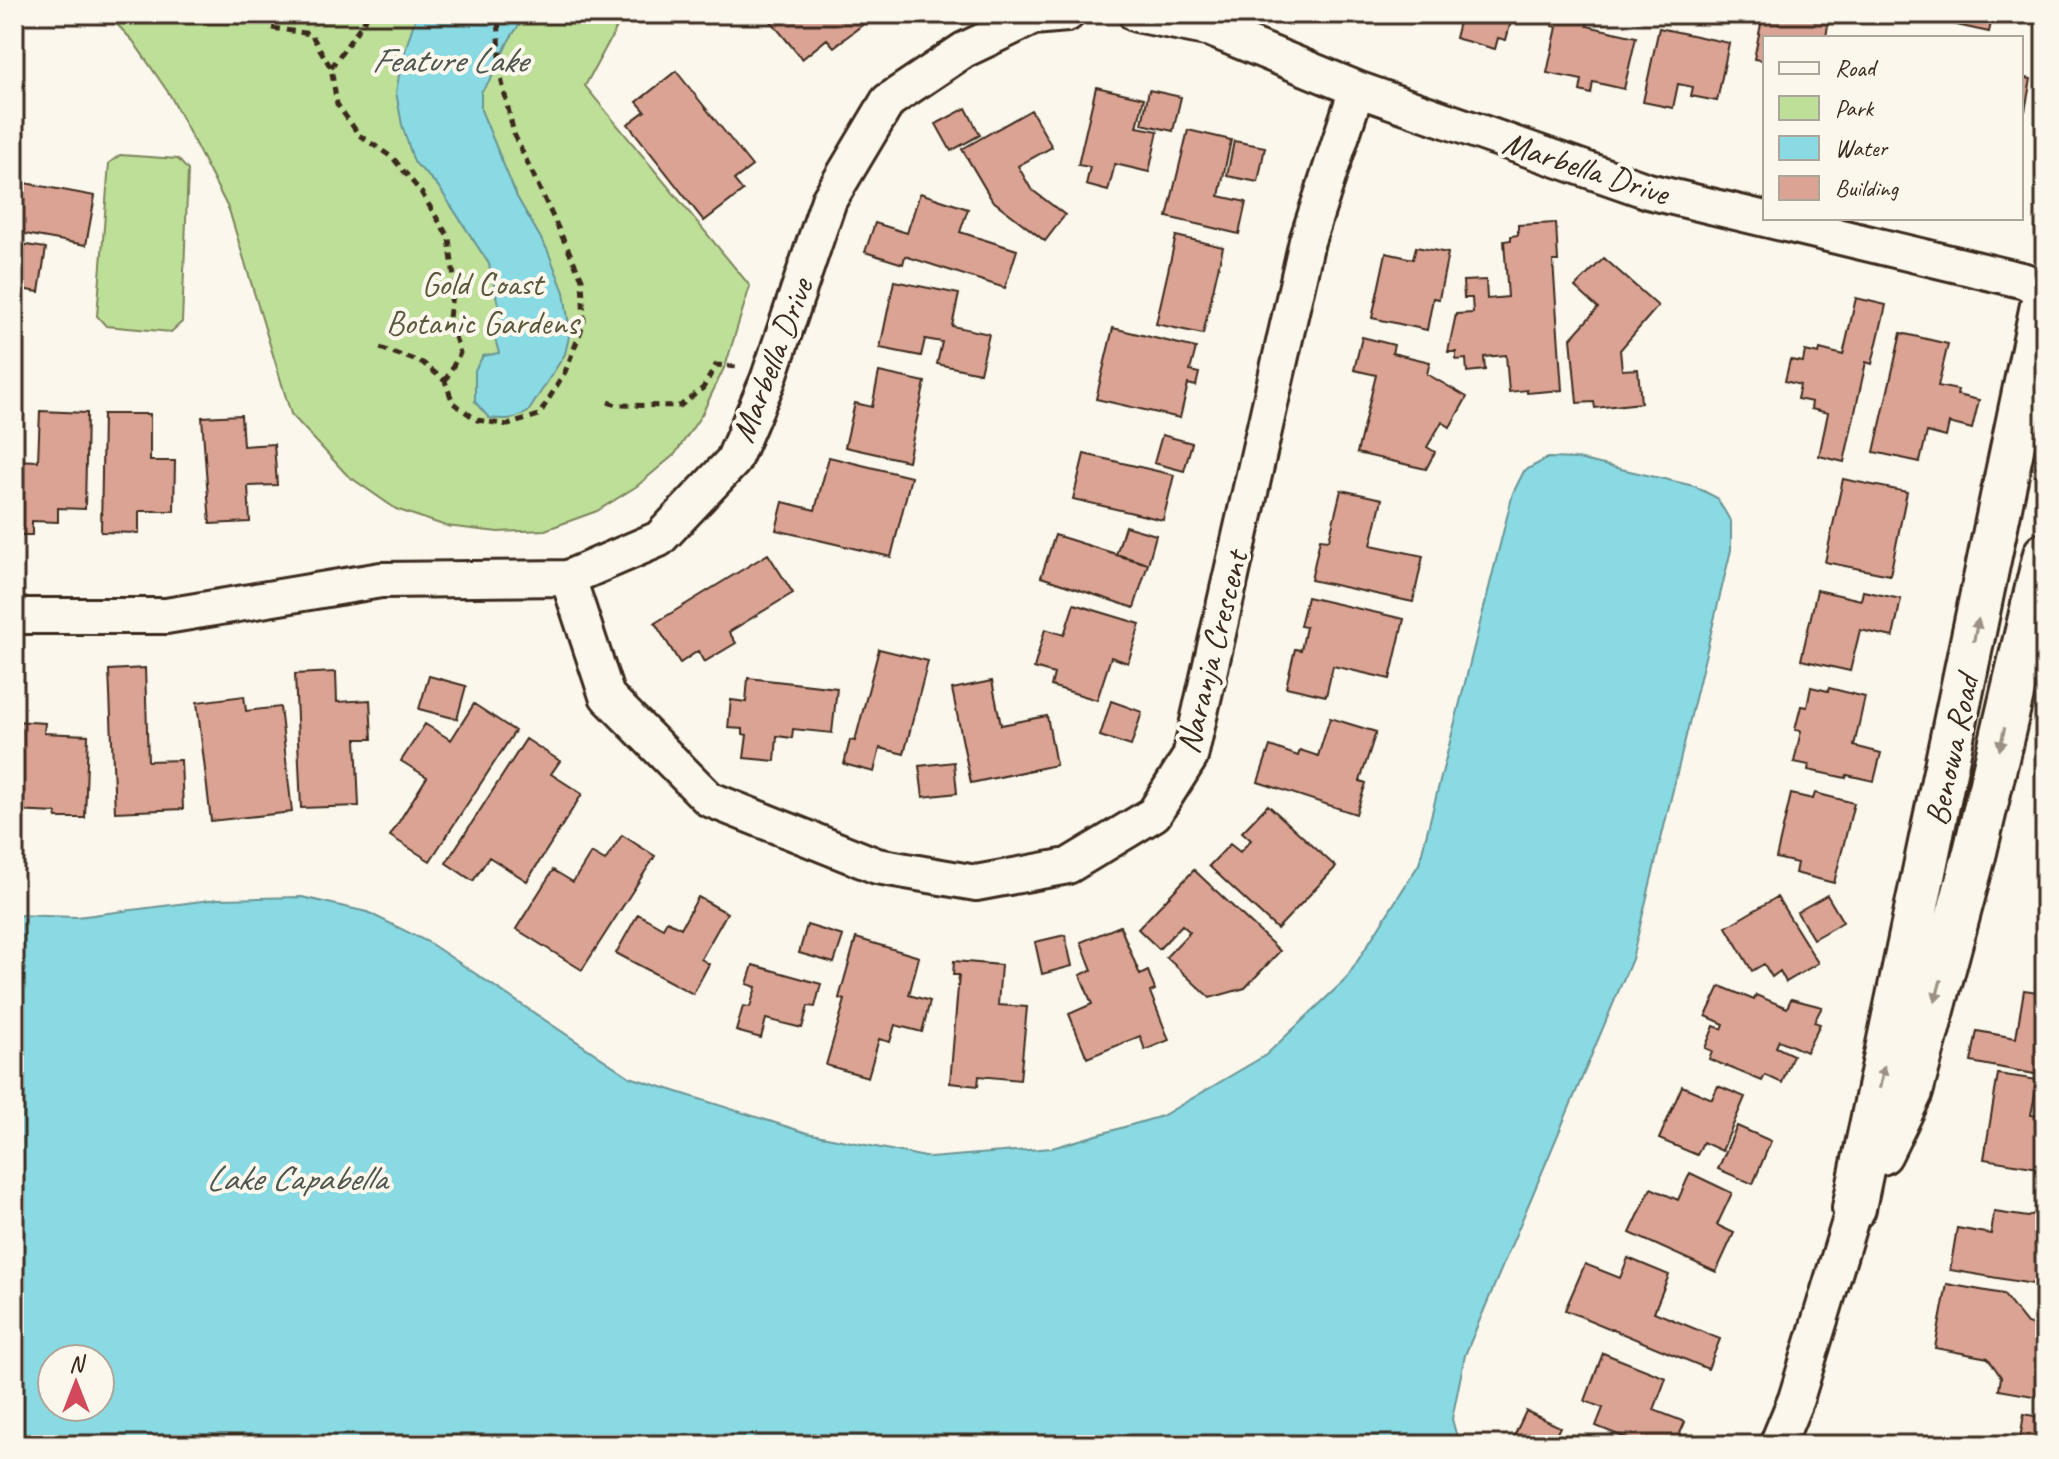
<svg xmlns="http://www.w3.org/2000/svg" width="2059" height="1459" font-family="Caveat,sans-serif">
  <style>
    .green { fill: #bedf98; stroke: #7c845b; stroke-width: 2 }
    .water { fill: #89dae3; stroke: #6a9494; stroke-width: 2; fill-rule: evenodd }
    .building { fill: #dba394; stroke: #3b2a1e; stroke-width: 2 }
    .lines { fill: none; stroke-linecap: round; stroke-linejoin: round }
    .minor-casing { stroke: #3b2a1e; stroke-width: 40 }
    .tertiary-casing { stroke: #3b2a1e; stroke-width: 48 }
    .path { stroke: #3b2a1e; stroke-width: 5; stroke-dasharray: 8 6; stroke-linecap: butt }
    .minor { stroke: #fbf7ec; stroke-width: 34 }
    .tertiary { stroke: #fbf7ec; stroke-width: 42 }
    .oneway { fill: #9b9085 }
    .labels { text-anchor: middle; stroke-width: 8; stroke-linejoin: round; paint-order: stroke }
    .street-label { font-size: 34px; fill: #3b2a1e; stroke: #fbf7ec }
    .park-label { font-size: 34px; fill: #5c573c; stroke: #fbf7ec }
    .water-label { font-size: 36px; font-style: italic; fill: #4e564f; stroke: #fbf7ec }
  </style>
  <rect width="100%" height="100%" fill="#fbf7ec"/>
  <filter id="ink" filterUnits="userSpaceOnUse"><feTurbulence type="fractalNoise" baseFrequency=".0125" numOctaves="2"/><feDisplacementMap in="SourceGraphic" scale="16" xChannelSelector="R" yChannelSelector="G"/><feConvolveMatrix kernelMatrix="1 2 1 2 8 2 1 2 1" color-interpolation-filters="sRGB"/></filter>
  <g filter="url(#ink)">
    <path class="green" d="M107,14h517l-39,72 165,200 -24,78 -24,50 -27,40 -38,32 -40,25 -52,19 -47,2 -52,-6 -50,-17 -49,-34 -56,-61 -62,-204 -59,-115 -37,-54z
      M120,155l58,4 10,11 -6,152 -11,10 -65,-6 -9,-10 12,-153z"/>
    <path class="water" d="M419,14h107l-18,28 -17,37 -10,13v18l36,87 30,52 17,43 6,40 -5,22 -37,58c-14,8 -24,8 -39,6l-14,-16v-32l8,-14 16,-3 -4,-14 6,-22 -12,-53 -51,-78 -24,-24 -12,-37 -6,-33 5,-28 13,-42z
      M1548,458l30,1 116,27 23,12 14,24v28l-99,409 -167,396 -13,64 7,26h-1445v-530l63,2 141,-18 84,-2 65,15 61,30 202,135 177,56 123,25 122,-10 110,-32 104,-61 80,-76 73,-115 94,-371 11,-22zM52,1359h48v48h-48z"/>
    <path class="building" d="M765,14h95l6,8 -32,25 -7,-8 -25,20z
      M1461,14h52l-7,26 -8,-2 -3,11 -40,-11z
      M1554,14h35l-2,12 49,11 -12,52 -31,-7 -2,12 -11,-3 2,-11 -35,-7 10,-46 -5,-1z
      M1763,14h45l21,4 -3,20h-61v23l-11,-2z
      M1954,14h39l-4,18 -37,-8z
      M1659,28l70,15 -12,58 -26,-5 2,-9 -15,-3 -5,24 -30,-6z
      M676,71l76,95 -18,14 9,11 -39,30 -76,-97 17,-13 -8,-9z
      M2021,77l10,2 -6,32h-4z
      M1096,87l48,11 -7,29 21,4 -9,41 -34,-8 -7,27 -22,-6 4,-18 -12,-2z
      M1149,90l32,7 -8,34 -31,-7z
      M966,108l14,27 -29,16 -15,-27z
      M1031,110l21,37 -34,19 13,23 34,26 -20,26 -53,-41 -30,-51z
      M1188,130l43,10 -12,56 27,6 -7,32 -72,-17z
      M1234,141l31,6 -7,35 -31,-6z
      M14,181l81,15 -9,49 -72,-13z
      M920,193l48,16 -8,23 57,18 -12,38 -100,-32 -2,8 -38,-12 10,-29 32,10z
      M1556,223l2,38h-5l9,129 -35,3v-3l-18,2 -3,-37 -22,2 1,13 -18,2 -1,-13 -10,1v-8h-8l8,-38 17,-1 -1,-15h-8l-1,-17 23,-1 1,19 21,-2 -4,-56 7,-1v-4l7,-1v-10z
      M1176,236l47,11 -20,87 -47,-10z
      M14,243l32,5 -7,44 -25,-4z
      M1416,247l32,6 -9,46 -6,-1 -6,32 -55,-12 14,-65 27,6z
      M1604,258l54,48 -38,44 2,20 16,-1 3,34 -46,5 -1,-6 -17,1 -6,-65 27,-30 -23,-21z
      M894,281l65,13 -7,32 37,8 -9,39 -43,-9 5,-22 -17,-3 -4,17 -41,-8z
      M1856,298l30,7 -14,59 -6,-2 -22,100 -25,-6 9,-43 -17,-4 1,-7 -15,-3 3,-14 -15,-4 5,-21 13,2 2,-11 14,3 1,-5 23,6z
      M1113,328l83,20 -6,23 9,2 -3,13 -8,-2 -8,34 -84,-19z
      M1901,333l47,11 -10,42 20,4 -1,5 22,5 -7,29 -23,-6 -3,14 -19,-5 -7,30 -46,-10z
      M1362,337l32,8 -2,8 38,9 -3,12 40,23 -17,30 -8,-5 -15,25 8,5 -9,17 -69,-16 19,-78 -22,-5z
      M879,372l46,10 -17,79 -63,-14 10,-44 17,4z
      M40,411l47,2 -2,96 -27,-1v14l-26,-1v14h-18v-75l24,1z
      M103,414h47v47h25l-1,50h-35v22l-38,-1z
      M241,415l2,31 31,-2 3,41 -29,1 2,36 -40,2 -8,-107z
      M1162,435l30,8 -8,28 -30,-8z
      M1084,454l90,21 -11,45 -90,-21z
      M829,457l82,20 -20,80 -115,-27 7,-28 32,8z
      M1843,479l64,13 -17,83 -65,-13z
      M1341,490l41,9 -11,46 52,11 -10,46 -102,-22 9,-41 9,1z
      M1125,526l31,9 -8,29 -32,-9z
      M1055,535l93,29 -14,44 -93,-31z
      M768,554l25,39 -64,39 7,11 -32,19 -6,-11 -18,12 -25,-40z
      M1817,590l44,10 2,-9 38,8 -8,38 -33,-7 -10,41 -49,-11z
      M1307,597l97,22 -14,60 -57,-13 -7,30 -40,-9 9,-38 6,1 5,-23 -6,-1z
      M1074,604l66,20 -12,39 -17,-6 -14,43 -46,-14 3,-12 -20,-6 11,-39 19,6z
      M879,649l49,12 -24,93 -24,-6 -6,24 -30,-8 6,-24 5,1z
      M145,668l3,93 33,-1 2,49 -68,3 -6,-142z
      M336,672l1,30 33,-2 2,39h-16l3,67 -58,2 -6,-134z
      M429,676l37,10 -9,33 -38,-10z
      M748,678l89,10 -5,45 -39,-4 -1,9 -15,-2 -2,25 -31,-3 3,-23 -4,-1v-5l-15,-1 3,-28 15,2z
      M992,681l9,44 46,-9 9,49 -85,18 -19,-94z
      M1811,687l17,4 1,-3 36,9 -11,49 27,7 -7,28 -27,-6 -1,3 -38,-8 1,-5 -15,-3 7,-31 -6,-1 6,-24 6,1z
      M244,696l2,15 34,-4 12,105 -81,9 -14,-119z
      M1111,701l31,11 -11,34 -31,-10z
      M474,704l41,27 -85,130 -40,-25 37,-59 -26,-16 24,-37 26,16z
      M1330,718l46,14 -16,49 6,2 -10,31 -98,-32 12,-36 28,10 2,-6 18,6z
      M14,721l31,2 -1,10 44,2 -3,83h-29l1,-5 -43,-2z
      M526,739l34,22 -9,13 31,20 -55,87 -38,-24 -16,24 -27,-18z
      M2044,739h1v38l-10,-3z
      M954,762l3,31 -34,4 -4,-31z
      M1815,793l39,10 -20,80 -39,-10 2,-10 -21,-5 15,-64 22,5z
      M1268,805l68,62 -59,62 -68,-63 21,-22 10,8 11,-12 -9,-8z
      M622,835l33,21 -73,114 -66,-41 37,-59 20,12 18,-29 14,8z
      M1194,870l86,81 -35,37 -35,10 -44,-41 24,-25 -8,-7 -23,24 -21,-20z
      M1827,895l16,27 -30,17 -16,-27z
      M698,897l29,16 -26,46 8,5 -16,30 -77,-41 22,-39 25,14 4,-7 14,7z
      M1777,897l41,66 -32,19 -6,-11 -8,6 -8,-13 -12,7 -26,-44z
      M807,925l36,11 -9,27 -35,-10z
      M1120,926l20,49 8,-4 7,19 -5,2 19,48 -24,10 -5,-14 -53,22 -18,-44 23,-10 -12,-29 12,-5 -11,-28z
      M1065,935l7,31 -30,8 -7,-32z
      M856,938l63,19 -10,38 21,6 -8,31 -27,-7 -5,17 -11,-3 -11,38 -42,-12 19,-65 -6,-2z
      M954,961l47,4 -3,40 29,2 -7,73 -41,-4 -1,10 -28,-3 9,-108h-6z
      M753,965l68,19 -6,23 -7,-1 -6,22 -36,-9 -5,19 -25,-7 7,-25 7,1 6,-20 -9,-3z
      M1720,986l34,14 2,-5 31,13 4,-9 31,8 -8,15 6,2 -14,28 -27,-12 -3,7 17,8 -11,28 -17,-8 -3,6 -53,-22 3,-8 -7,-3 9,-22 8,3 2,-5 -18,-8z
      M2024,990l21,3v83l-74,-14 6,-31 39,7z
      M1998,1074l40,6 -7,35 14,2v52l-61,-10z
      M1682,1086l30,13 6,-13 27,11 -23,54 -19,-9 -6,13 -38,-16z
      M1737,1126l34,15 -18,43 -35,-15z
      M1690,1173l42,20 -15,32 17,8 -18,39 -86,-39 21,-45 27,12z
      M2045,1207v79l-95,-16 7,-42 34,6 3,-22 34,5z
      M1628,1258l41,17 -15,37 66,27 -12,30 -143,-59 20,-46 35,14z
      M1947,1284l56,10 24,30 18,2v72l-46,-8 2,-13 -13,-19 -53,-10z
      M1603,1353l63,25 -12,32 31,12 -10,23h-32l-47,-19 7,-18 -18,-7z
      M1526,1411l34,16 -9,18h-41z
      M2024,1414l21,4v27h-26z"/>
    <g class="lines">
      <defs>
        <path id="minor" d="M1136,14l75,15 146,60 291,102 377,90 20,12
          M568,578l39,118 102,103 168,67 99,17 92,-17 86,-52 36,-57 117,-516 50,-152
          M14,616h152l215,-36 187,-2 91,-39 74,-78 35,-81 61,-180 59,-99 76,-51 69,-33 34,-3
          M1777,1445l19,-46 58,-191"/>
        <path id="tertiary" d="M1881,1153l30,-61 64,-240 70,-298
          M1854,1208l191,-917"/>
      </defs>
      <use href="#minor" class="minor-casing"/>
      <use href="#tertiary" class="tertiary-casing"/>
      <path class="path" d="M272,28l39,6 20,34 6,36 22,31 34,23 28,34 28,46 5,40 -5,40 11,35 -15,28
        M331,68l38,-54
        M380,348l43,15 22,18 8,22 24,17 31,5 31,-10 26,-43 19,-49 -2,-44 -68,-145 -13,-56 -3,-64
        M608,402l8,3 64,1 23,-18 13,-23 21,2"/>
      <use href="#minor" class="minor"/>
      <use href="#tertiary" class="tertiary"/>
    </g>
    <defs><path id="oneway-solid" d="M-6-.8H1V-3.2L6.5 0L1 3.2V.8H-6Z" transform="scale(2)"/></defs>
    <g class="oneway">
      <use href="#oneway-solid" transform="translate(1976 630) rotate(-78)"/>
      <use href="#oneway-solid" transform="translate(2002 739) rotate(103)"/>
      <use href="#oneway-solid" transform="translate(1938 991) rotate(105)"/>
      <use href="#oneway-solid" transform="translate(1882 1077) rotate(-78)"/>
    </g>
  </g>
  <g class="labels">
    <g class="street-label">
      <text transform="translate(1586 167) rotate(18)" y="12">Marbella Drive</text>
      <text transform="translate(771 360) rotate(-69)" y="12">Marbella Drive</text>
      <text transform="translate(1211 652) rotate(-76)" y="12">Naranja Crescent</text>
      <text transform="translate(1951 750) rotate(-78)" y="12">Benowa Road</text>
    </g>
    <g class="park-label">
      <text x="482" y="295">Gold Coast<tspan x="482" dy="39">Botanic Gardens</tspan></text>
    </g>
    <g class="water-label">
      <text x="449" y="72">Feature Lake</text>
      <text x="296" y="1190">Lake Capabella</text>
    </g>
  </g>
  <rect width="2059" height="1459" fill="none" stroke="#fbf7ec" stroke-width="48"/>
  <rect x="24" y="24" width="2011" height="1411" fill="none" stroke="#3b2a1e" stroke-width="3" filter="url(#ink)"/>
  <rect x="1763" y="36" width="260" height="184" fill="#fbf7ec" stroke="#aea59a" stroke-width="2"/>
  <rect x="1779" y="62" width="40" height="12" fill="#fbf7ec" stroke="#aea59a" stroke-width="2"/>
  <text x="1835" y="76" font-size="24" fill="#3b2a1e">Road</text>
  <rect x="1779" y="96" width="40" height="24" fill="#bedf98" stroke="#aea59a" stroke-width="2"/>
  <text x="1835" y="116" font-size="24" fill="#3b2a1e">Park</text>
  <rect x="1779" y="136" width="40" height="24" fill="#89dae3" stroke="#aea59a" stroke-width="2"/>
  <text x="1835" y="156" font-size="24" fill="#3b2a1e">Water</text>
  <rect x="1779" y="176" width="40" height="24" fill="#dba394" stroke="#aea59a" stroke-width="2"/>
  <text x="1835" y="196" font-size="24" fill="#3b2a1e">Building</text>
  <g transform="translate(76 1383)"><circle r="38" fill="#fbf7ec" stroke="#aea59a" stroke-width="2"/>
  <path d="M0-6L14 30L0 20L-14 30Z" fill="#d1495b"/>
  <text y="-12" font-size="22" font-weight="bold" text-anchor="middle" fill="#3b2a1e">N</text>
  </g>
</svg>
